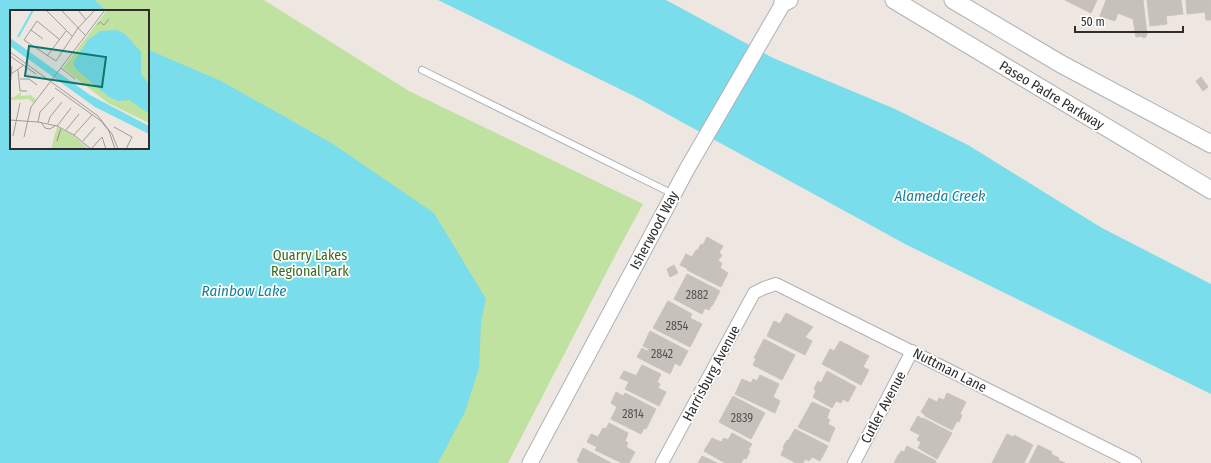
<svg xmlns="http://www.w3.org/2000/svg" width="1211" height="463" font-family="'Fira Sans Condensed',sans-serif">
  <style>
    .green { fill: #c0e2a0; fill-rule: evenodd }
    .water { fill: #79ddeb }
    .building { fill: #c7c1bc; stroke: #cac2ba }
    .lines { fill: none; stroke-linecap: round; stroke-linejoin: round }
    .service-casing { stroke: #adb1b9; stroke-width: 8 }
    .minor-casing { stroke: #adb1b9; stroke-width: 14 }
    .tertiary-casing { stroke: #adb1b9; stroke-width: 17 }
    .secondary-casing { stroke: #adb1b9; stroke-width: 19 }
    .service { stroke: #fff; stroke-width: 6 }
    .minor { stroke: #fff; stroke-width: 12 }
    .tertiary { stroke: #fff; stroke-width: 15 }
    .secondary { stroke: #fff; stroke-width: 17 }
    .labels { text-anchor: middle; stroke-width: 3.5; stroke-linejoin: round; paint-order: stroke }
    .number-label { font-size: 12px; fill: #545251 }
    .street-label { font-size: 14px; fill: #2d2d2d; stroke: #fff }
    .park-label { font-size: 14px; fill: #396a1e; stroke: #fff }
    .water-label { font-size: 15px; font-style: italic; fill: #13809c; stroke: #fff }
    .inset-river { fill: none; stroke: #79ddeb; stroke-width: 2 }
    .inset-road { fill: none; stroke: #a19c99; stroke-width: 1 }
    .view { fill: #0f766e; fill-opacity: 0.15; stroke: #0f766e; stroke-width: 2 }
    .inset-edge { fill: none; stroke: #2d2d2d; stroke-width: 2 }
  </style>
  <rect width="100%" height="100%" fill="#eee6e1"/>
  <path class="green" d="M0,0h264l145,91 234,113 -25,46 -110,213h-508zM11,11h137v137h-137z"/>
  <path class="water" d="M0,0h95l11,11h-95v137h137v-100l3,3 70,30 112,63 101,69 52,86 -5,24 -2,45 -14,44 -27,51h-438z
    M438,0h228l107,58 122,51 73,36 134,83 109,56v110l-306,-150 -267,-146z"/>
  <path class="building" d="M1065,0h32l-6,13z
    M1106,0h37l4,35 -1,1v1l-3,1v-2l-7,1 -3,-18 -15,-6 -3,8 -15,-5z
    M1147,0h34l2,14 -17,2 1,8 -17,2z
    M1186,0h25v20h-5l-1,-8 -18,2z
    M1201,77l7,10 -5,4 -7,-10z
    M707,237l16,9 -4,7 3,2 -4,6 4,2 -2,5 8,5 -7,14 -34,-17 1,-1 -8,-4 6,-11 6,3 4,-7h2l3,-6 2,1z
    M674,265l4,8 -8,4 -3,-8z
    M687,274l33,17 -8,15h-1l-2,4 -4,-2 -3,6 -28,-15z
    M668,301l24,13 -2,4 12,6 -12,23 -37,-19z
    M786,313l27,14 -8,10 7,4 -7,14 -38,-19 7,-15 6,3z
    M650,331l38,20 -8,15 -5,-3 -5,11 -33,-17 5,-9 5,3 2,-2 -6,-3z
    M764,339l31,16 -13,25 -29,-15 3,-6 -2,-1z
    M840,341l29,15 -6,11 6,3 -8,15 -39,-21 8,-15 4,2z
    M642,365l19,9 -4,8 3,2 -2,4 8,4 -7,14 -34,-17 4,-7 -9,-4 4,-7 10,4v-1l2,2z
    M827,371l29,16 -8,15 -5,-3 -2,4 -5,-2 -4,7 -19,-11 3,-6 -2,-2 4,-8 3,2z
    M760,375l19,9 -6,13 7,4 -5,12 -40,-19 7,-15 9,4 2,-4 4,2z
    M616,392l7,4 2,-3 31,16 -10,20 -2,-1 -3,6 -30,-15 6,-12 -6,-4z
    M947,393l19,9 -6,12 2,1 -3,7 -2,-1 -5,9 -27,-14v-1l-4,-3 8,-14 8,4 2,-4 5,2z
    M733,396l32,17 -14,26 -32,-17z
    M812,402l18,8 -3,8 3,2 -2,4 7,4 -6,14 -31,-15z
    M918,416l4,3 1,-1 29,15 -15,26 -19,-11 3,-6 -4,-2 3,-5 -10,-5z
    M609,423l19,10 -3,8 3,2 -2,4 9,5 -6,11h-7l-27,-13 2,-3 -10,-5 4,-8 7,3 5,-9 3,1z
    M795,429l33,17 -8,15 -8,-4 -3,4 -4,-2 -2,4h-7l-15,-8 3,-7 -1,-1 4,-7 1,1z
    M732,433l20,11 -4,6 2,1 -4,8 -2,-1 -3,5h-16l-21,-12 8,-13 9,4 3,-4 4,2z
    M1007,434l6,3 1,-2 19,10 -9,18h-32z
    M1038,445l14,7 -1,2 8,4 -1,2 7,3h-36z
    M907,446l29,15 -1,1 2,1h-43l4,-8h1l2,-4 3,1z
    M583,448l28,15h-31l-3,-2z
    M702,456l15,7h-19z"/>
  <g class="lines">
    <defs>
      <path id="service" d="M422,70l251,124"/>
      <path id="minor" d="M662,463l92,-170 10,-5 12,-4 359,179
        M854,463l58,-112"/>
      <path id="tertiary" d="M530,463l157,-294 98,-169"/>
      <path id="secondary" d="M783,0v3l6,-3
        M894,0l317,190
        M953,0l108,64 150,80"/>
    </defs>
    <use href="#service" class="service-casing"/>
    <use href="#minor" class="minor-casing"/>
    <use href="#tertiary" class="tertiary-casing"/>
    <use href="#secondary" class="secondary-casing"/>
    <use href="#service" class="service"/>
    <use href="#minor" class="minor"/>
    <use href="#tertiary" class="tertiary"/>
    <use href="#secondary" class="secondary"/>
  </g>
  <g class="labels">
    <g class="number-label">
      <text x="697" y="299">2882</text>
      <text x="677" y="330">2854</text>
      <text x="662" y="358">2842</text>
      <text x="633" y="418">2814</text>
      <text x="742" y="422">2839</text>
    </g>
    <g class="street-label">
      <text transform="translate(1052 95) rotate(31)" y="5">Paseo Padre Parkway</text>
      <text transform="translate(654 230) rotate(-62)" y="5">Isherwood Way</text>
      <text transform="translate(950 370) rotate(27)" y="5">Nuttman Lane</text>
      <text transform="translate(711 373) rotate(-62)" y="5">Harrisburg Avenue</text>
      <text transform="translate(883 407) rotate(-62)" y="5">Cutler Avenue</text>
    </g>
    <g class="park-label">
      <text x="310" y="260">Quarry Lakes<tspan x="310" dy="16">Regional Park</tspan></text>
    </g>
    <g class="water-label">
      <text x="940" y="201">Alameda Creek</text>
      <text x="244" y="296">Rainbow Lake</text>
    </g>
  </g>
  <g transform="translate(10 10)">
    <rect width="139" height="139" fill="#eee6e1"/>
    <path d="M97,0h42v113l-41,-20 -45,-35zM11,82v4l10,-1 5,5 -3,3 -4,-4 -19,1v-4l3,2zM47,117l16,8 16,14h-38z" fill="#c0e2a0"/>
    <path d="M107,20l8,4 16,18v22l8,10 -1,29 -19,-13 -11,1 -9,-4 -33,-28 -3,-6 15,-23 12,-9zM0,28l80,57 59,31v8l-54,-27 -85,-61z" fill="#79ddeb"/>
    <path class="inset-river" d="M8,27l15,-27"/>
    <path class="inset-road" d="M36,0l27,27M51,0l24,25M68,0l8,10M87,15l3,-3 4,3 5,-6M21,20l12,9M49,29l-22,-18 -13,19 32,21 22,-33 17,-18M0,42l88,64 14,18 6,15M0,46l26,18M37,46l19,-25M51,58l14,11M8,60l2,21h7M1,64l13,-9M10,69h9l8,6M0,78l2,-22M45,78l46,33 8,10 6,18M0,110l28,2 19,4 17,9 17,14M28,112l2,-10 14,-15M31,112l4,6 5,1 5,-3M38,113l2,-6 12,-15M47,116l14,-18M104,117l18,10 -6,12M56,120l13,-16M50,121l-3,10 4,-13M64,125l18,-20M3,126l7,-33M14,127l7,-30 74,-97M73,131l12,-14M81,139l11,-12 4,12"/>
    <path class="view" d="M19,36l77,11 -4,30 -77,-11z"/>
    <rect width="139" height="139" class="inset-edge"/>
  </g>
  <path d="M1075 26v6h108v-6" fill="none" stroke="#2d2d2d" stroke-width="2"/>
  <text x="1081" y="26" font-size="12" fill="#2d2d2d" stroke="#ffffff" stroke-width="3" paint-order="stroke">50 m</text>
</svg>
